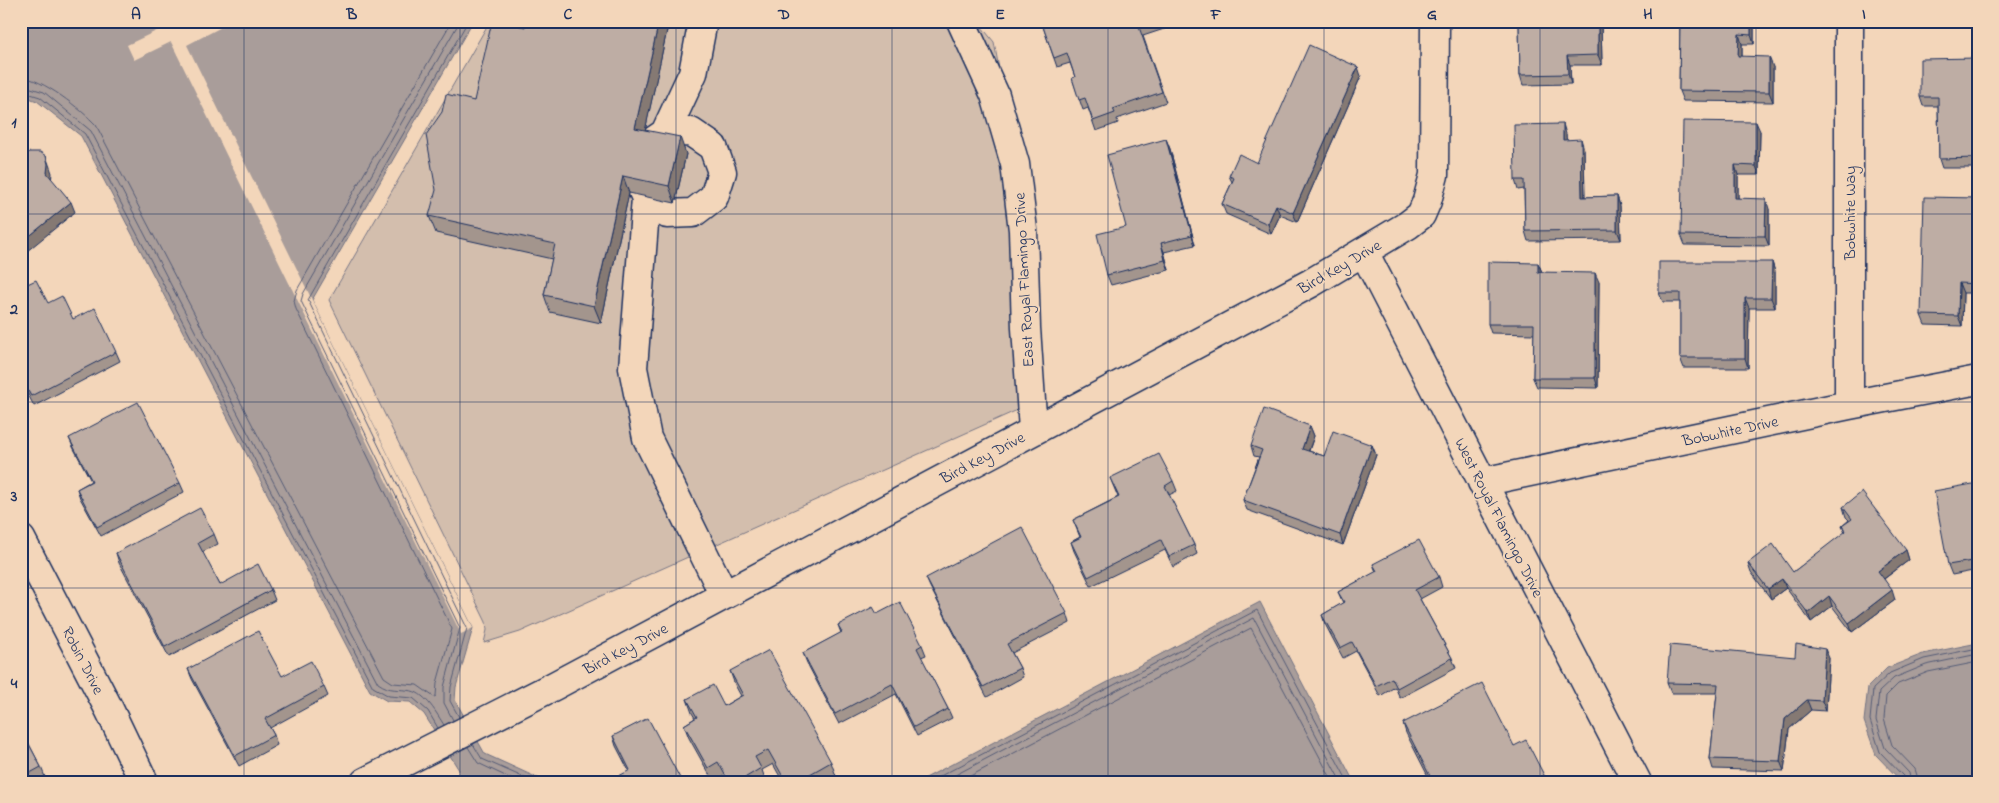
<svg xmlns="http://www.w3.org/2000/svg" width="1999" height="803" font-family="'Indie Flower',sans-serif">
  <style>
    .green { fill: #d3bead; stroke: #777686 }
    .water { fill: #a99d9a; stroke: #707182 }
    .pier { fill: #f3d6ba }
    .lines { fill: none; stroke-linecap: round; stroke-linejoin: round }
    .shore { stroke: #545b76; stroke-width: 1 }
    .minor-casing { stroke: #1b2f5e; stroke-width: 31 }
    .minor { stroke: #f3d6ba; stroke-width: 28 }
    .wall { fill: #a3958d; stroke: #1b2f5e }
    .shaded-wall { fill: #857973; stroke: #1b2f5e }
    .building { fill: #beada4; stroke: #1b2f5e }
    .grid { fill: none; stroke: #1b2f5e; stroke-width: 1; stroke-opacity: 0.55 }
    .labels { text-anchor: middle; stroke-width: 4; stroke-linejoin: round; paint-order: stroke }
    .street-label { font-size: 16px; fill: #1b2f5e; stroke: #f3d6ba }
    .neatline { fill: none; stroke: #1b2f5e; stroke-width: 2 }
    .grid-label { font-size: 16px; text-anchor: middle; font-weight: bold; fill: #1b2f5e }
  </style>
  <rect width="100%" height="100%" fill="#f3d6ba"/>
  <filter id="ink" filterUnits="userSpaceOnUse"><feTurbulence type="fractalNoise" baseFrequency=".02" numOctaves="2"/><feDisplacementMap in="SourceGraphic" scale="10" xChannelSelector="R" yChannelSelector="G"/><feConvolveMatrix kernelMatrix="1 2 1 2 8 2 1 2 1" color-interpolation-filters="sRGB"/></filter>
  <g filter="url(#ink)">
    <path class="green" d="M490,21h487l17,21 40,212 -3,150 -511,228 -36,11 3,-13 -1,-8 -157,-322z"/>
    <path class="water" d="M21,21h452l-161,279 161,328 -17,59 -1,13 30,54 55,25 1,3h-86l4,-12 -35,-56 -14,-12 -23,-1 -17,-10 -289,-555 -44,-35 -16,-6z
      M1260,602l94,180h-436z
      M1978,643v139h-76l-26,-27 -12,-34 4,-34 19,-19 36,-14z"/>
    <path class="pier" d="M183,21h50l-46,24 286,583 -12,6 -290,-592 -37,18 -7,-15 44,-21z"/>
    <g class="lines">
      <path class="shore" d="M21,77c21,1 61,33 75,48l288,552 9,6 24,2 17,12 2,-1 1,-13 15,-54 -156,-320 -2,-8 3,-11 155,-269
        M21,85l23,7 47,39 287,552c13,9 19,5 34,8 14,3 25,23 32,34
        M21,91l19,6 45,37 288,553 16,9 24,2 15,13 10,17
        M459,717l-9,-16 1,-14 16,-59 -159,-328 160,-279
        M453,720l-9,-17v-16l16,-59 -159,-327 2,-7 157,-273
        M473,744l9,15 52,23
        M468,747l10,16 40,19
        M929,782l328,-172 91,172
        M942,782l312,-164 87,164
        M959,782l292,-154 82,154
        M1905,782l-2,-6 -23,-24 -10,-32 3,-31 17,-16 34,-14 54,-11
        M1911,782l-2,-9 -24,-25 -9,-28 3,-28 15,-14 32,-13 52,-11
        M1919,782l-4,-13 -23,-24 -8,-26 2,-23 12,-12 30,-12 50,-10"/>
      <defs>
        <path id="minor" d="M961,21l34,74 20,69 8,66 3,98 7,102
          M1849,21v384
          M665,133l28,-60 10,-52
          M646,198l21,16 26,-1 21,-16 8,-25 -9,-25 -22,-15 -26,1 -16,11 -10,17 -1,19 8,18 -13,170 14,70 77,157
          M1364,252l273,530
          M1482,482l367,-77 129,-25
          M21,539l88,170 35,73
          M365,782l189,-96 757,-403 97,-58 13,-10 6,-14 7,-26 1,-154"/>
      </defs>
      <use href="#minor" class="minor-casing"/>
      <use href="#minor" class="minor"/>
    </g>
    <path class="wall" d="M669,21l-24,109 41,24 -11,49 -46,-10 -28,130 -51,-11 -6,-17 8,-36 -116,-26 -7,-17 45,-115 51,-74z
      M1041,21h131l1,5 -30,10 23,66 -49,17 1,4 -22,8 -8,-23 -5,2 -11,-32 3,-1 -5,-14 -13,4z
      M1519,21h82l1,44h-32l1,19 -48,1 -3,-10z
      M1680,21h74v23h-12v13l31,10v35l-90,-1 -4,-10z
      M1978,58v110h-36l-3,-9 -1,-53h-15l-3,-9z
      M1361,76l-64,146 -17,-7 -9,19 -45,-20 -4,-10 10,-22 -3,-6 28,-13z
      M1760,131l-1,44h-21v23l31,11v37l-84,-1 -4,-10z
      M1566,134v6l18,9 1,48 32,-1 3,10 1,34 -93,1 -3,-10 -1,-42 -6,1 -3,-10z
      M1166,139l4,10 25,96 -31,7 5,18 -58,15 -4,-10 19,-48z
      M1978,198v95h-15l-1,33 -37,-1 -4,-10z
      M1772,262l3,10v36h-26l-1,60h-64l-4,-10v-56h-17l-4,-9z
      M1538,263l4,9 57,10 -1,106 -61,-1 -4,-9 1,-44 -43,-1 -3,-9z
      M21,287l52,32 43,33 4,9 -86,45 -13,-25z
      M1310,426l4,10 -5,15 15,5 48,-11 4,10 -33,90 -96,-35 -4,-10 16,-43 -5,-1 -3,-10z
      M69,438l111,45 4,9 -83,44 -21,-38 -3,-9 14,-8 -18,-34z
      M1110,478l63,3 4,10 -8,4 25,50 3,9 -24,13 -8,-17 -74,36 -17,-35 -3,-9 9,-5 -7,-17 45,-23z
      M1978,483v87l-26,5 -4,-10z
      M1843,507l63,43 3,10 -25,19 11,21 -43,32 -20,-26 -21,16 -25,-34 -15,11 -20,-27 -3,-9 45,9 52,-39 -3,-7 7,-6 -3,-3z
      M214,534l4,10 -16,8 18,33 51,5 4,10 -106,57 -50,-94 -3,-10z
      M1373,564l66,13 3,10 -22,12 32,59 4,10 -56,30 -5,-11 -15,9 -24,-45 -13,7 -18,-34 -3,-9 21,-12 -5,-11 38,-20z
      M926,578l141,35 3,10 -58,30 8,15 3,9 -36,20 -57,-110z
      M877,614l45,31 4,10 -5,2 27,52 4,9 -35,18 -21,-42 -57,30 -32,-61 -4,-10 38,-20 -3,-8z
      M1795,657l34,1 -3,53 -15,-1 -22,19 -5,42 -71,-2 -3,-10 7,-66h-46l-4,-10z
      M188,669l94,7 42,11 4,9 -58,32 4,7 3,10 -38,21 -47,-87z
      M730,671l101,91 5,14 -11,6h-42l-10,-18 -11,6 4,12h-40l-3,-6 -10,5 -24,-43 -5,-13 11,-7 -3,-5 -5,-14 37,7 17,-10 -6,-11z
      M1403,723l111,23 32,33 1,3h-116l-25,-49z
      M21,729l20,38 4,10 -10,5h-14z
      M613,736l69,46 -53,-11 -13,-25z"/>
    <path class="shaded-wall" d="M659,21h10l-27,124 -7,-17z
      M1598,21h3l1,44 -4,-10z
      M1751,21h3v23l-3,-9z
      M1739,34l3,10v22l-4,-10z
      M1567,56l3,9 1,19 -3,-10z
      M1769,57l4,10v35l-4,-10z
      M1358,67l3,9 -64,146 -4,-9z
      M1756,122l4,9 -1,44 -3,-9z
      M1563,124l3,10 1,15 -4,-9z
      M680,137l6,17 -11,49 -6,-17z
      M1166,139l4,10 25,96 -3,-10z
      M1581,139l3,10 1,58 -3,-10z
      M46,156l6,17 -1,10 -4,-10z
      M1735,165l3,10v33l-3,-10z
      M623,176l6,17 -28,130 -7,-17z
      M1617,196l3,10 1,34 -4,-10z
      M1766,199l3,10v37l-4,-10z
      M71,202l4,10 -54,44v-13z
      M1276,205l4,10 -9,19 -3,-10z
      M1161,243l3,9 5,18 -4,-10z
      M1772,262l3,10v36l-4,-10z
      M1538,263l4,9h-4z
      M1595,273l4,9 -1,106 -3,-10z
      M1959,283l4,10 -1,33 -4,-10z
      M1745,298l4,10 -1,60 -3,-10z
      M1310,426l4,10 -8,22 -4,-9z
      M1372,445l4,10 -33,90 -3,-10z
      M1906,550l3,10 -28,21 -3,-10z
      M1782,579l4,9 -15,11 -3,-10z
      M1892,590l3,10 -43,32 -3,-9z
      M1829,596l3,10 -21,16 -3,-9z
      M1825,649l4,9 -3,53 -4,-10z
      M1807,700l4,10 -22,19 -5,42 -4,-10 5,-42z"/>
    <path class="building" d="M492,21h7l26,6 2,-6h132l-24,107 45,9 -11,49 -46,-10 -29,130 -50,-11 11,-51 -126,-28 7,-26 -10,-55 16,-23 4,-18 28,7z
      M1041,21h114l-16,6 23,65 -49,17 2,4 -22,8 -8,-23 -6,2 -7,-22 3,-1 -8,-24 -13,5z
      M1519,21h79v34l-31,1 1,18 -48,1z
      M1680,21h71v14l-12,-1 -1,22 31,1v35l-90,-1z
      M1309,45l49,22 -65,146 -17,-8 -8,19 -46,-20 12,-26 -5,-2 10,-22 18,9z
      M1978,58v100l-39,1 -1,-62h-18v-38z
      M1683,121l73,1v44l-21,-1v33l31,1 -1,37 -84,-1z
      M1563,124v16l18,-1 1,58 35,-1v34l-92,1 -1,-51h-9l-1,-55z
      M1166,139l26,96 -31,8 4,17 -58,15 -10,-41 29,-7 -19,-72z
      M30,152h10l6,4 2,8 -1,9 24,29 -50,41v-65h2l-2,-4v-16l1,-2z
      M1924,197l54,1v86l-19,-1 -1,33 -37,-1z
      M1488,262l50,1v9l57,1v105h-62l1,-54h-46z
      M1659,262h113l-1,36h-26v60h-65v-65h-21z
      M36,280l12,23 14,-7 11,23 22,-11 21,44 -85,44 -10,-18v-91z
      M138,402l42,81 -83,44 -20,-38 15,-8 -23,-43z
      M1264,409l46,17 -8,23 22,7 9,-25 39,14 -32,90 -97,-35 19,-50 -11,-4z
      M1159,454l14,27 -8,5 29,59 -25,12 -8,-17 -73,37 -17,-35 10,-5 -8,-17 46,-23 -9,-19z
      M1978,483v77l-30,5 -14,-74z
      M1862,492l44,58 -28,21 14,19 -43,33 -20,-27 -21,17 -26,-34 -14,10 -20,-26 25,-19 20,28 53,-41 -4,-5 10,-7 -9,-12z
      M200,508l14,26 -16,9 22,42 38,-21 13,26 -106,57 -49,-94z
      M1022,527l45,86 -60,31 13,24 -37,19 -57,-109z
      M1419,540l20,37 -24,13 37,68 -55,30 -5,-10 -16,8 -24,-44 -12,6 -18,-33 22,-13 -6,-10 39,-21 -4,-7z
      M900,602l22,43 -5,3 31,61 -34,18 -22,-43 -57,30 -32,-61 39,-21 -4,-7 35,-18 4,7z
      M258,631l24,45 29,-15 13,26 -59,32 9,16 -39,21 -47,-87z
      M1796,644l29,5 -3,52 -15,-1 -22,19 -5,42 -70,-2 8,-75 -51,-1 3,-38 125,12z
      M769,650l62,112 -35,20h-10l-18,-32 -13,7 6,11 -23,14h-9l-11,-20 -10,6 -24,-43 13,-8 -10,-18 26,-14 11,21 19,-11 -13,-24z
      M1482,683l32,63 12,-6 20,39 -5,3h-108l-30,-59z
      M648,718l34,64h-74l22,-12 -17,-34z
      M21,729l20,38 -20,11z"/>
  </g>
  <path class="grid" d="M244,21v761M460,21v761M676,21v761M892,21v761M1108,21v761M1324,21v761M1540,21v761M1756,21v761M21,214h1957M21,402h1957M21,588h1957"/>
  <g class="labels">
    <g class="street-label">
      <text transform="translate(1849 213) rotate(-90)" y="6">Bobwhite Way</text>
      <text transform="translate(1339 266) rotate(-30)" y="6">Bird Key Drive</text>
      <text transform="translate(1023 280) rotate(-93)" y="6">East Royal Flamingo Drive</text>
      <text transform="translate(1730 430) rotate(-12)" y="6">Bobwhite Drive</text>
      <text transform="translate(982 457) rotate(-28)" y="6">Bird Key Drive</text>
      <text transform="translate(1500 517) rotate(63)" y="6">West Royal Flamingo Drive</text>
      <text transform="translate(625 648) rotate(-28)" y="6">Bird Key Drive</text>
      <text transform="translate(84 660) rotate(63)" y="6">Robin Drive</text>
    </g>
  </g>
  <rect width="1999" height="803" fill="none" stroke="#f3d6ba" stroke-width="55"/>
  <rect x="28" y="28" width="1944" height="748" class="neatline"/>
  <g class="grid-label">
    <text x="136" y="19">A</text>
    <text x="352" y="19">B</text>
    <text x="568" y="19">C</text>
    <text x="784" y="19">D</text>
    <text x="1000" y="19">E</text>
    <text x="1216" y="19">F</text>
    <text x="1432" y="19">G</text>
    <text x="1648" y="19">H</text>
    <text x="1864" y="19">I</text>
    <text x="14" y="127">1</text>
    <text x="14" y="314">2</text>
    <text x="14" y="501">3</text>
    <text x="14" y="688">4</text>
  </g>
</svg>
